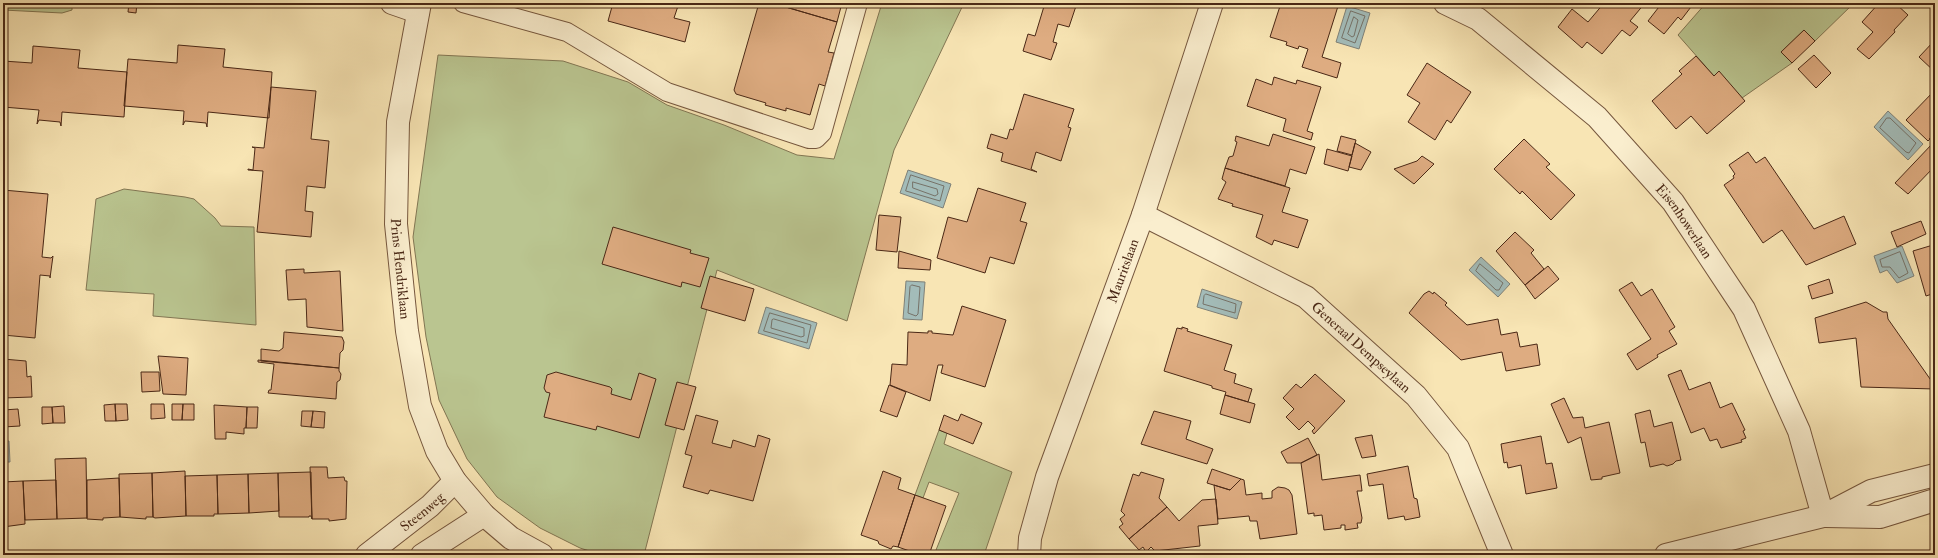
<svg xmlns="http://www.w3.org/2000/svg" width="1938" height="558" font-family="'IM FELL Double Pica',serif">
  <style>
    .green { fill: #bac590; stroke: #827653 }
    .water { fill: #a3bcb9; stroke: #7f8178 }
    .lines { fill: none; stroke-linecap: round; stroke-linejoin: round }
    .shore { stroke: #767268; stroke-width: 1 }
    .building { fill: #deac81; stroke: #4a2816 }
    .service-casing { stroke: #76573e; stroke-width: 20 }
    .minor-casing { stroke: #76573e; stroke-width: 24 }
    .tertiary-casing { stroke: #76573e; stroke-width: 24 }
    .service { stroke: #faeece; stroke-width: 18 }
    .minor { stroke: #faeece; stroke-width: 22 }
    .tertiary { stroke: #faeece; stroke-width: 22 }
    .labels { text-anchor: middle; stroke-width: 3; stroke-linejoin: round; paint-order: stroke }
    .street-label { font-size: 14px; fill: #4a2816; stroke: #faeece }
  </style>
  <rect width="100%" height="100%" fill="#f8e5b4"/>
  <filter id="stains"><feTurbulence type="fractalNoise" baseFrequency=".005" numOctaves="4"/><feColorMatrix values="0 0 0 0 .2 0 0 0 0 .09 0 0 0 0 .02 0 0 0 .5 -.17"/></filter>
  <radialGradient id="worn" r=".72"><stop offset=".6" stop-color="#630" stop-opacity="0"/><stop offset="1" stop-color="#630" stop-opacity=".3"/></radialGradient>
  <path class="green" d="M3,3h69v7l-10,3 -59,-3z
    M882,3h82l-70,147 -47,171 -130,-51 -73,285h-42l-22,-7 -40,-20 -43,-31 -30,-38 -28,-59 -13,-63 -13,-100 25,-182 125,6 65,21 39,23 57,20 73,30 37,4z
    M1706,3h148l-39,38 -11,-11 -23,22 11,11 -50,35 -24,-26 -4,4 -36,-41z
    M124,189l61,8 9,2 21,19 6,8 33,1 2,98 -103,-9 1,-22 -68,-4 10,-91z
    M939,430l8,3 -3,11 68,28 -28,83h-50l25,-62 -30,-11 -6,16 -8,-3z"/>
  <path class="water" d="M1347,6l23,7 -11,36 -23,-7z
    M1888,111l35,33 -15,16 -34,-33z
    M908,170l43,14 -8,24 -43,-15z
    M1902,246l12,30 -17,7 -10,-13 -7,3 -6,-17z
    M1481,257l29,27 -12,13 -29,-27z
    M906,281l19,1 -3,38 -19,-1z
    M1202,289l40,13 -5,17 -40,-12z
    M766,307l51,16 -8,26 -51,-16z
    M3,441h6l1,21h-7z"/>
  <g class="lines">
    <path class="shore" d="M1351,11l14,5 -10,27 -13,-5z
      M1354,17l4,3 -4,16 -2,1 -4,-3z
      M1887,118h3l26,25 -7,10 -3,-1 -26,-24z
      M911,175l33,11 -4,15 -34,-10z
      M913,182l24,7 1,5 -3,2 -22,-8z
      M1900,252l8,21 -9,5 -9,-11h-8l-2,-7z
      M1480,264l23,19 -4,7h-3l-20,-19z
      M912,285l8,2 -2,27 -2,2 -8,-3 2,-26z
      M1206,294l30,10 -1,9 -32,-9 1,-8z
      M770,313l41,12 -4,18 -43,-12z
      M774,319l30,9v8l-3,1 -30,-9 1,-8z"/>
  </g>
  <path class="building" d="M129,3h8l-1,10 -8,-1z
    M613,3h66l-5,15 16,4 -5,20 -77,-21z
    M759,3h13l65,19 -9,30 6,1 -9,33 -6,-2 -9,31 -24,-7v3l-21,-6 1,-2 -30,-9 -2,-4z
    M772,3h70l-5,19z
    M1045,3h32l-8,24 -11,-3 -5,18 4,1 -6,17 -28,-9 5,-17 7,2z
    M1281,3h58l-17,54 19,6 -4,15 -35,-11 6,-18 -9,-3 -1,3 -12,-4 1,-3 -17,-5z
    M1604,3h41l-15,18 8,6 -8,9 -8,-6 -20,24 -15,-12 -5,6 -24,-21 14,-18 16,13z
    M1662,3h32l-13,17 -3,-3 -14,17 -16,-13z
    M1879,3h16l13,12 -14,15 1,2 -26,27 -12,-10 16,-17 -11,-10z
    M1804,30l11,11 -23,22 -11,-11z
    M1934,41l1,1v30l-16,-15z
    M178,45l47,4 -2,18 49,5 -3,46 -61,-6 -1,15 -1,-4 -21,-2 -2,4 1,-14 -60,-5 4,-47 49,4z
    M33,46l47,4 -2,18 49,4 -3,45 -62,-5 -1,14 -1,-4 -21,-2 -2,4 2,-14 -36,-3v-46l29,2z
    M1814,55l17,18 -15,15 -18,-19z
    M1696,56l18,20 5,-5 26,30 -38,33 -16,-18 -15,13 -24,-28 30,-27 -3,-3z
    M1427,63l44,29 -20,31 -4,-3 -12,20 -27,-18 12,-19 -13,-8z
    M1274,77l22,7 1,-4 24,7 -14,44 6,2 -2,7 -28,-9 3,-12 -39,-13 9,-27 16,6z
    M271,87l45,4 -5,48 18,2 -4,47 -18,-2 -2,25 8,1 -2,25 -54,-5 6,-61 -15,-1v-1l5,1 2,-22 -3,-1 12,1z
    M1935,90v44l-7,7 -22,-21z
    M1024,94l50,15 -6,18 3,1 -10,33 -25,-9 -5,17 6,3 -36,-11 2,-8 -16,-5 4,-14 16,5 3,-10 3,1z
    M1273,134l42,13 -9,27 -16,-5 -5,17 -60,-18 4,-11 4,-1 4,-14 -2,-1 1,-5 33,10z
    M1935,134v32l-27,28 -13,-11 38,-40 -4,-4z
    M1341,136l15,4 -4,15 -15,-4z
    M1524,139l26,25 -4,3 29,28 -24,25 -29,-29 -2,3 -26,-25z
    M1355,143l16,9 -10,18 -12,-3z
    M1327,149l25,7 -4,15 -24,-7z
    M1748,152l8,11 9,-6 49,72 30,-13 12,28 -50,21 -24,-35 -19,13 -39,-58 10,-7 -1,-2 2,-2 -6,-9z
    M1422,156l12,8 -20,20 -20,-15 23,-8z
    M1225,168l65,20 -8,24 26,8 -10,28 -24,-8 -2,5 -16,-8 7,-22 -31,-9 1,-2 -15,-5 8,-17 -4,-3z
    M978,188l48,15 -6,18 7,2 -13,41 -24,-7 -5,16 -48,-15 11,-41 19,5z
    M3,190l45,4 -6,63 9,1 2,-2 -3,22v-2l-10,-1 -5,63 -32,-3z
    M879,215l22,2 -4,35 -21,-2z
    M1921,221l5,13 -29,13 -6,-15z
    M613,227l78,23 -1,3 19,5 -9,29 -18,-5 -1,5 -79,-23z
    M1515,232l19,18 -3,3 13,16 -19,16 -29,-34z
    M1933,245l2,7v41l-9,3 -13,-45z
    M899,251l32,9 -1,10 -32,-2z
    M1548,266l11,13 -24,20 -10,-14z
    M304,269v4l36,-2 3,60 -36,-4 -1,-28 -18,1 -2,-30z
    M710,276l44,13 -9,32 -44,-13z
    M1829,279l4,14 -21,6 -4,-13z
    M1632,282l9,14 11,-7 23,38 -6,4 8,13 -20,11 1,2 -21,13 -10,-16 24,-15 -32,-49z
    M1429,291l4,3 1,-2 13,11 -2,2 22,20 31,-6 3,16 16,-3 3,15 17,-3 3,21 -34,6 -4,-19 -41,8 -52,-47 15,-19z
    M1866,302l17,10h4l1,7 47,67v3l-74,-2 -5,-49 -37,5 -4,-25z
    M962,306l44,14 -21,67 -44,-14 2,-8h-5l-8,36 -40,-16 2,-21 15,1 1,-33 20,1v-2h4v2l21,2z
    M1182,327l6,2 -1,2 45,14 -8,25 12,4 -2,9 18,6 -4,13 -23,-7 1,-3 -14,-4v-2l-48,-15 13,-43 5,1z
    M284,332l58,5 2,5 -1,8 -3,3 -1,15 -78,-7v-12l18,2 4,-3z
    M158,356l30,2 -2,37 -23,-1z
    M3,359l23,2 1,16 4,-1 1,21 -29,1z
    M258,360l81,8v3l2,3 -1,6 -3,2 -1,17 -68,-6 1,-3h2l3,-26 -16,-2z
    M1681,370l8,20 21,-8 10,26 12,-5 13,27 -2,1 3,7 -5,2 1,2 -21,6 -4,-9 -7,2 -6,-13 -13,5 -23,-58z
    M141,372h18l1,19 -18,1z
    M556,372l54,15 2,2 -1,5 20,6 8,-27 17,6 -17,59 -42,-12 -1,4 -52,-13 6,-24 -4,-1 -2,-4 3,-13z
    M1315,374l30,27 -31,33 -2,-3 3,-3 -7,-7 -9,9 -13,-13 8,-8 -11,-11 13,-14 5,4z
    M677,382l19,5 -12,43 -19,-5z
    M889,385l17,7 -9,25 -17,-6z
    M1225,395l30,9 -5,19 -30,-9z
    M1564,398l9,20 10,-1 2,11 24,-6 11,51 -18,4v2l-11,1 -10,-43 -13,6 -17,-39z
    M115,404l1,17h-11l-1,-16z
    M115,404h12l1,16 -12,1z
    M151,404h13l1,14 -14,1z
    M172,404h11l-1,16h-10z
    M183,404h11v16h-12z
    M214,405l33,2 -1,21h-2v6l-18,-2v7h-11z
    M64,406l1,17h-12l-1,-16z
    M42,407h10l1,16 -11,1z
    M247,407h11l-1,21h-11z
    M18,409l2,17 -17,1v-17z
    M1650,410l4,17 18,-5 9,38 -5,1 -3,3 -6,2 -4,-2 -13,3 -5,-25 -4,1 -6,-29z
    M302,411h11l-2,16 -10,-1z
    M313,411l12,1 -1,16 -13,-1z
    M1154,411l37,10 -5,18 27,10 -6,15 -66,-20z
    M961,414l21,9 -9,21 -34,-14 5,-15 14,6z
    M696,415l22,6 -6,22 19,5 2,-8 22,7 3,-12 12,4 -17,62 -43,-11 -2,4 -25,-7 9,-31 -7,-2z
    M1372,435l4,21 -14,2 -7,-20z
    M1541,436l5,28 6,-1 5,25 -31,6 -5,-29 -13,3 -1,-6 -3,1 -3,-19z
    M1308,438l9,17 -16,8h-14l-6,-11z
    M1319,454l3,26 38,-5 2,16h-5l5,27 -1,5h-4l1,5 -13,2v-5h-4v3l-17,2 -2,-15 -8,1v-3l-6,1 -7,-51z
    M86,458l1,60 -30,1 -2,-60z
    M1408,466l6,32 3,1 3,18 -15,3 -1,-4 -16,3 -5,-35 -14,2 -2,-12z
    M310,467h17l1,11 16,-1 1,4h2l-1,38 -17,2v-2h-17z
    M1212,469l29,10 -11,11 -23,-7z
    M185,471l1,45 -31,2 -2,-1 -1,-44z
    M883,471l18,7 -3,11 17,6 -17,52 -5,-1 -2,3 -12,-5 -1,-3 -17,-6z
    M311,472l1,47 -1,-3h-2v1h-30l-1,-44z
    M1141,472l23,7 -5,19 8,9 -38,32 -10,-12 4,-3 -3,-5 5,-4 -4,-4 12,-37 6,2z
    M152,473l1,44h-7v2l-26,-2 -1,-43z
    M278,473l1,38 -30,2 -1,-39z
    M248,474l1,39 -31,1 -1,-39z
    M217,475l1,39h-4v2h-28l-1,-40z
    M119,478l1,39 -17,1v2l-16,-1v-39z
    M1241,479l3,1 2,15 16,-2v6l10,-1v-7l6,-4 7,1 4,2 3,5 5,39 -37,5 -3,-18h-7l-1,-5 -31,3 -4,-34 16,5z
    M56,480l1,39 -32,1 -2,-39z
    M23,481l2,43 -22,3v-45z
    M915,495l31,11 -17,49h-8l-23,-8z
    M1216,499l2,25 -20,2 2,20 -45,5 -4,-4 -5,5 -3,-5 -4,3 -10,-11 38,-32 12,14 23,-21z"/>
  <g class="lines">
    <defs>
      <path id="service" d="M463,3l104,29 100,60 142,47h7l6,-6 36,-130"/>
      <g id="minor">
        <path d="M392,3l26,9"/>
        <path id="s1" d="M1445,3l33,16 119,98 76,85 71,107 55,122 24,85"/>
        <path id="s2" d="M1143,215l163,82 110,99 42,52 44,107"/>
        <path id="s3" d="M367,555l63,-49 25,-25"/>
        <path d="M422,555l62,-40"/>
        <path id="s4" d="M1029,555l1,-17 17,-61 96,-262 69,-212"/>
      </g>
      <g id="tertiary">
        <path id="s5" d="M420,3l-22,119 -2,102 11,107 13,75 17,45 18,30 29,34 27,23 31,17"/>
        <path d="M1826,516l54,1 55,-17"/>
        <path d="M1666,555l157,-39 48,-25 64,-16"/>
      </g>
    </defs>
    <use href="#service" class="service-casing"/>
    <use href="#minor" class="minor-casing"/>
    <use href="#tertiary" class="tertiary-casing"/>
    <use href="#service" class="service"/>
    <use href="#minor" class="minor"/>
    <use href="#tertiary" class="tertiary"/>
  </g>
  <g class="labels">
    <g class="street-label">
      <text dy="5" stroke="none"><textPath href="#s1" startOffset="327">Eisenhowerlaan</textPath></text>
      <text dy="5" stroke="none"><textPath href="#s5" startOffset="268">Prins Hendriklaan</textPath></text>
      <text dy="5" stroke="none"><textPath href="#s4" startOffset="300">Mauritslaan</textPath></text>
      <text dy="5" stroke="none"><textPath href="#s2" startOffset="257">Generaal Dempseylaan</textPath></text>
      <text dy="5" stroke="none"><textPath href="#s3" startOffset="70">Steenweg</textPath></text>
    </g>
  </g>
  <rect width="1938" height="558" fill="none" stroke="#f8e5b4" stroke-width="16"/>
  <rect x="4" y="4" width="1930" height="550" fill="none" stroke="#4a2816" stroke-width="2"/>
  <rect x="8" y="8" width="1922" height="542" fill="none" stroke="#4a2816"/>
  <rect width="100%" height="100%" filter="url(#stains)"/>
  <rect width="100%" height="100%" fill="url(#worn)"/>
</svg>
